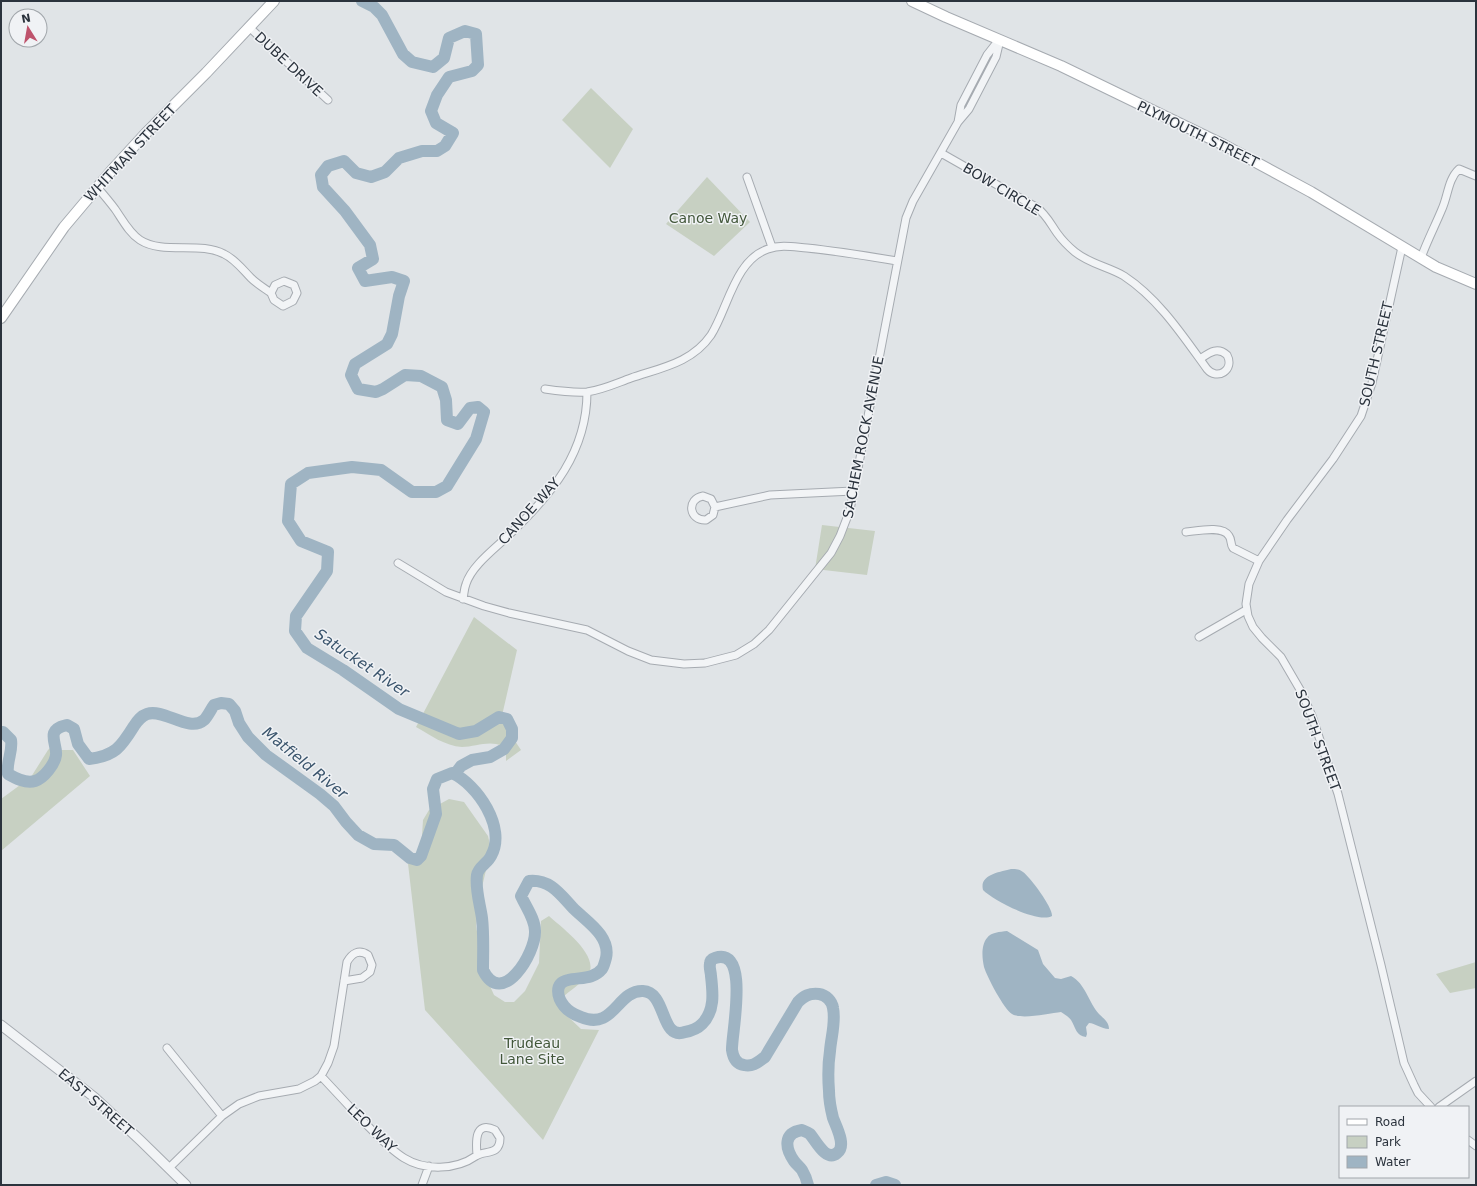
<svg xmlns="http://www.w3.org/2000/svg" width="1477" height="1186" font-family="'DejaVu Sans',sans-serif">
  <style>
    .green { fill: #c7d0c2 }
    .water { fill: #9fb4c3 }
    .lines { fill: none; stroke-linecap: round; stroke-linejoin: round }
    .river { stroke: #9fb4c3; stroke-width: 12 }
    .minor-casing { stroke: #a6abb1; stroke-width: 9 }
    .tertiary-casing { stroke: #a6abb1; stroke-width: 11 }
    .secondary-casing { stroke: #a6abb1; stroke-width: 12 }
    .minor { stroke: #f2f4f6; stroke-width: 7 }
    .tertiary { stroke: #f2f4f6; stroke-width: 9 }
    .secondary { stroke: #fff; stroke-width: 10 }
    .labels { text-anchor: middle; stroke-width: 3; stroke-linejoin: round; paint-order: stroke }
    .street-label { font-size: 14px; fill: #2b333d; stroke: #f0f2f5 }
    .park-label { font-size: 14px; fill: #42573a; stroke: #f0f2f5 }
    .water-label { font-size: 15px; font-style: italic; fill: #3a546c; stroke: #f0f2f5 }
  </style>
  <rect width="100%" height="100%" fill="#e0e4e7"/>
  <path class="green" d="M591,88l42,41 -23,39 -48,-48z
    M707,177l43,45 -36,34 -48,-32z
    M822,525l53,6 -8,44 -52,-6z
    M474,617l43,33 -16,70 20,30 -15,11v-6l-4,-9c-13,-6 -27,1 -40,1 -17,-1 -32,-12 -46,-20z
    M52,746l8,4h13l17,26 -89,75v-52l30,-22 17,-27z
    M449,799l15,3 24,34 3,13 -9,38 -6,39 9,49 9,20 11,7h9l11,-11 14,-28 2,-42 8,-5c12,11 52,40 39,59 -5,7 -20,17 -26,23l-1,12 20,19 18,1 -56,110 -118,-130 -18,-155h9l5,-4 2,-31 6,-10z
    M1476,962v26l-26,5 -14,-19z"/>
  <path class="water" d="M1011,869c5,0 9,0 12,3 8,6 30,36 29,44 -14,8 -59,-16 -69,-26 -4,-16 18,-18 28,-21z
    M1007,931l31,19 5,14 12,14 6,1 10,-3c14,7 18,27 28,38 5,5 10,8 10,15 -8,0 -14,-6 -20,-6l-3,4 1,7 -1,3c-10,-1 -10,-9 -15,-17 -2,-3 -7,-6 -10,-8 -11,1 -39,8 -49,2 -8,-5 -25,-37 -28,-47 -2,-9 -3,-22 3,-29 4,-6 13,-6 20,-7z"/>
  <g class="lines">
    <path class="river" d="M362,1l12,6 8,8 21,39 9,8 21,5 11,-9 5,-20 16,-7 11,3 2,31 -6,6 -23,6 -12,18 -6,16 5,12 17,10 -8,13 -8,5h-15l-23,7 -14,14 -14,5 -15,-4 -12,-12 -16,5 -7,9 2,12 22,24 25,34 3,14 -15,9 7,13 27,-4 12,4 -5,15 -7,38 -5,10 -32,20 -4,11 7,14 18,3 7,-3 22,-14 16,1 21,11 4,13 1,20 11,4 12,-16 8,-1 6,5 -8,27 -29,47 -11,6h-24l-31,-22 -29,-3 -44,6 -17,11 -3,37 13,20 27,11 -1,19 -31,45 -1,15 12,17 36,22 56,39 60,25 17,-3 23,-14 8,2 5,10v9l-8,11 -14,8 -18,3 -11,6 -6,8
      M1,732h2l8,8c2,12 -5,22 -3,34 7,4 18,10 27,7 9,-3 20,-17 21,-26 1,-7 -4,-15 -2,-22 2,-6 9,-7 13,-8l7,4 4,15 11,15c26,-3 32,-12 45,-33 4,-6 7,-10 13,-12 17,-6 42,19 57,6 4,-4 7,-11 10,-15l7,-2 8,1 6,7 4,12 9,14 18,18 54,39 14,12 12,16 12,13 16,9 20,1 16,13 7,2 4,-4 15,-42 -3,-25 4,-10 15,-6c25,11 55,55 39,83 -3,7 -13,11 -14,19 -2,14 3,29 5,43 2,17 1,35 1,52 19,39 53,-17 52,-39 0,-12 -9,-24 -14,-35l8,-15c21,-2 31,13 44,27 13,13 38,28 33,50 -1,4 -2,8 -4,11 -9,11 -22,8 -34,11 -14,3 -11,17 -4,26 4,5 11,9 17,11 33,14 36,-27 62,-26 24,1 17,50 42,41 6,-1 12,-3 17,-8 13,-13 11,-31 9,-48 0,-4 -2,-8 -1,-12 0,-3 2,-5 5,-6 36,-12 16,78 17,92 1,7 4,14 12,15 9,2 14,-3 21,-8l33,-55c6,-6 11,-9 21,-8 7,1 13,7 14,14 3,14 -2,29 -3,43 -2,13 -2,27 -1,40 0,8 2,19 4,27 3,8 14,28 4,35 -11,9 -21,-12 -27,-19 -3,-2 -6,-3 -8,-4 -19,3 -17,18 -8,31 2,3 6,6 8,9 3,5 5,10 6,15
      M876,1185l10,-3 9,3"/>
    <defs>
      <path id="minor" d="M250,28l78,72
        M958,122l3,-17 26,-50 11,-14
        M941,153l95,54c10,7 14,16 21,26 5,7 12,14 18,19 15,12 34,15 49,24 35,23 59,60 83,93 10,12 28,1 20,-14 -10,-9 -18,-2 -27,4
        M747,177l25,70
        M97,187c6,7 12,14 18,22 7,10 14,24 25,31 23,15 60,1 84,14 11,5 19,16 27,24 6,6 13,10 20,15l4,-8 9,-4 10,4 3,8 -4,8 -10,5 -9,-6 -3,-7
        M1402,247l-30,136 -11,33 -28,43 -46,61 -28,41 -10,23 -3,20 2,12 5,11 9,11 19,19 21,36 10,23 26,78 43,171 23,98 10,22 4,8 13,14
        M1421,258c6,-17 14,-32 21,-49 6,-13 6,-30 17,-40l17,7
        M545,389c14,2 28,4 42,3 15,-2 30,-9 44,-14 29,-10 61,-15 80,-43 17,-27 24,-75 57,-86 13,-5 26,-2 39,-1 30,3 60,8 90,13
        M715,507l-2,8 -7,5c-17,1 -20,-21 -3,-24l8,3 4,8 55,-12 83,-4
        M1186,532c11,-1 37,-7 43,4 3,4 1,8 4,12l26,13
        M398,563l48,29 38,14 25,7 78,17 41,21 23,9 33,4 21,-1 31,-8 18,-11 15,-14 62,-77 9,-17 10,-26 56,-292 7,-17 45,-79 11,-13 27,-52 4,-17
        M463,599c1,-5 1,-10 3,-15 6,-19 30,-36 44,-50 42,-40 77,-82 77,-142
        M1199,637l47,-27
        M167,1048l55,68
        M321,1076c14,15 28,30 42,45 13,13 25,27 41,37 21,13 52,12 72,-2 9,-6 24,0 24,-18l-5,-8c-21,-10 -19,13 -18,25
        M1439,1107l37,-26
        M1468,1140l8,6
        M169,1168l53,-52 17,-12 20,-8 40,-7 16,-8 6,-5 7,-13 6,-17 13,-84c5,-9 12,-13 21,-7l4,10 -2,7 -8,6 -18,3
        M422,1185l7,-19"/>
      <path id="tertiary" d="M1,1025l93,72 47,44 45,44"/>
      <path id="secondary" d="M912,1l34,16 115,49 163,79 87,47 125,75 40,17
        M1,318l63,-91 48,-57 34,-37 60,-60 68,-72"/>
    </defs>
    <use href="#minor" class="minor-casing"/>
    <use href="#tertiary" class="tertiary-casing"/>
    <use href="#secondary" class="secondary-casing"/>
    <use href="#minor" class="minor"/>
    <use href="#tertiary" class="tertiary"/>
    <use href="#secondary" class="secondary"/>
  </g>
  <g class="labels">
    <g class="street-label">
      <text transform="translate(289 64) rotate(43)" y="5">DUBE DRIVE</text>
      <text transform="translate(1198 134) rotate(26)" y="5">PLYMOUTH STREET</text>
      <text transform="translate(130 153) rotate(-47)" y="5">WHITMAN STREET</text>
      <text transform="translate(1002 189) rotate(31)" y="5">BOW CIRCLE</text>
      <text transform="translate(1376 354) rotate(-77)" y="5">SOUTH STREET</text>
      <text transform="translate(863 437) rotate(-79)" y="5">SACHEM ROCK AVENUE</text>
      <text transform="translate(529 511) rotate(-48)" y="5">CANOE WAY</text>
      <text transform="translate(1318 740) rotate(70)" y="5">SOUTH STREET</text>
      <text transform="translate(96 1102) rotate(41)" y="5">EAST STREET</text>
      <text transform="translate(372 1128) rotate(44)" y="5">LEO WAY</text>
    </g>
    <g class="park-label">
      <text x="708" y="223">Canoe Way</text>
      <text x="532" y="1048">Trudeau<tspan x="532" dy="16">Lane Site</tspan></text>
    </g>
    <g class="water-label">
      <text transform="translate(362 663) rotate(34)" y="5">Satucket River</text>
      <text transform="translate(305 763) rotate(39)" y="5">Matfield River</text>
    </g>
  </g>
  <rect width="1477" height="1186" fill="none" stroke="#2b333d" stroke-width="4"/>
  <rect x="1339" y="1106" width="130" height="72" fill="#f0f2f5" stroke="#a1a6ab"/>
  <rect x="1347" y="1119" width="20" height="6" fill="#ffffff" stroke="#a1a6ab"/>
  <text x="1375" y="1126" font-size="12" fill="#2b333d">Road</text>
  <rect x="1347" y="1136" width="20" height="12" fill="#c7d0c2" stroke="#a1a6ab"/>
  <text x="1375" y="1146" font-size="12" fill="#2b333d">Park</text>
  <rect x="1347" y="1156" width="20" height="12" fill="#9fb4c3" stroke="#a1a6ab"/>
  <text x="1375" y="1166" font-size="12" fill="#2b333d">Water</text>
  <g transform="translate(28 28) rotate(349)"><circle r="19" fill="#f0f2f5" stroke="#a1a6ab"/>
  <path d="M0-3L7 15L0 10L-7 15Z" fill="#be536c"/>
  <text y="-6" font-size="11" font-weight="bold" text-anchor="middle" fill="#2b333d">N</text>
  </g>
</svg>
